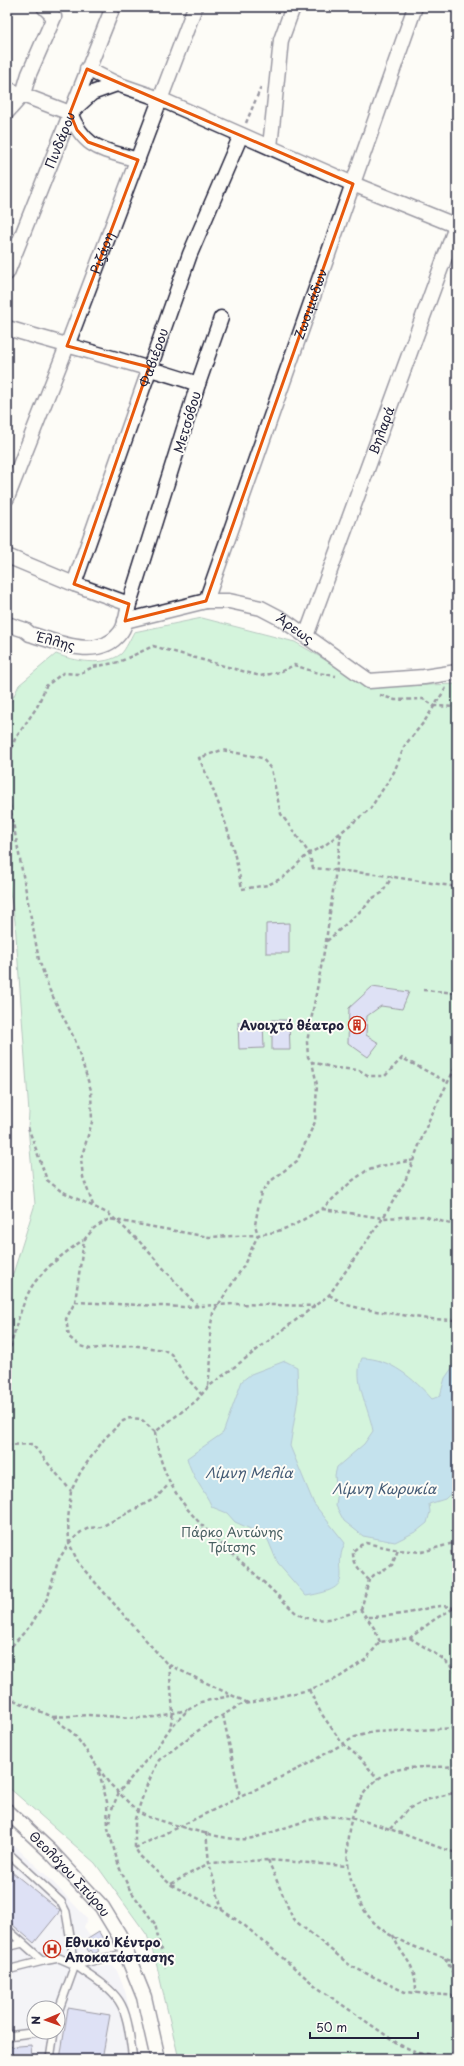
<svg xmlns="http://www.w3.org/2000/svg" width="464" height="2066" font-family="'Playpen Sans',sans-serif">
  <style>
    .built { fill: #e9eaf6; fill-rule: evenodd }
    .green { fill: #a2ecbb; stroke: #62877b }
    .water { fill: #7fc3e0; stroke: #5a839e }
    .building { fill: #b9c1f2; stroke: #22223b }
    .lines { fill: none; stroke-linecap: round; stroke-linejoin: round }
    .service-casing { stroke: #22223b; stroke-width: 10 }
    .minor-casing { stroke: #22223b; stroke-width: 17 }
    .path { stroke: #22223b; stroke-width: 2.5; stroke-dasharray: 4 3; stroke-linecap: butt }
    .service { stroke: #fdfcf7; stroke-width: 7 }
    .minor { stroke: #fdfcf7; stroke-width: 14 }
    .marked { fill: none; stroke: #e8590c; stroke-width: 3; stroke-linejoin: round }
    .labels { text-anchor: middle; stroke-width: 4; stroke-linejoin: round; paint-order: stroke }
    .street-label { font-size: 13px; fill: #22223b; stroke: #fdfcf7 }
    .poi-label { font-size: 13px; font-weight: bold; fill: #22223b; stroke: #fdfcf7; text-anchor: end }
    .park-label { font-size: 13px; fill: #485f61; stroke: #fdfcf7 }
    .water-label { font-size: 14px; font-style: italic; fill: #435a75; stroke: #fdfcf7 }
  </style>
  <rect width="100%" height="100%" fill="#fdfcf7"/>
  <filter id="ink" filterUnits="userSpaceOnUse"><feTurbulence type="fractalNoise" baseFrequency=".025" numOctaves="2"/><feDisplacementMap in="SourceGraphic" scale="8" xChannelSelector="R" yChannelSelector="G"/><feConvolveMatrix kernelMatrix="1 2 1 2 8 2 1 2 1" color-interpolation-filters="sRGB"/></filter>
  <g filter="url(#ink)">
    <path class="built" d="M7,1839l39,36 39,41 2,3 -3,8 7,10 8,-5 6,10 -8,5 -3,7 3,12h16l4,5 8,20 15,68h-133zM34,2008h24v24h-24z"/>
    <path class="green" d="M202,618l93,24 76,45 86,-3v1375h-278l-24,-101 -8,-23 -52,-72 -88,-77v-493l28,-89 -7,-77 1,-14 -14,-192 -8,-45v-166l12,-25 37,-31c18,7 48,13 65,0 5,-5 9,-15 13,-22z"/>
    <path class="water" d="M362,1358c28,0 52,21 70,41l8,-3 5,-18 12,-17v127l-12,11 -16,5 1,8 -3,11 -10,8 -22,11 -32,-6 -19,-15 -8,-15 1,-8 -2,-23 2,-8 27,-23 9,-13c-4,-23 -21,-51 -11,-73z
      M285,1361l12,6 1,31 -8,48 24,58 31,39c-15,30 17,44 -39,53l-28,-32 -10,-24 -13,-9 -20,-9 -8,-9 -15,-6c-8,-18 -20,-29 -25,-49l36,-25 19,-52 9,-7z"/>
    <path class="building" d="M289,923v30h-23v-29z
      M372,987l37,5 -7,17 -21,-3 -14,10 -1,19 13,8 -11,14 -20,-14 1,-35z
      M272,1020h17l1,30h-18z
      M263,1021l1,27 -25,1 -1,-27z
      M7,1868l53,43 -26,32 -27,-23z
      M99,1932l6,10 -8,5 2,4 -5,3 -3,-4 -2,2 -6,-10z
      M68,2008l42,7 -8,44h-42z
      M31,2045l1,14h-25v-12z"/>
    <g class="lines">
      <defs>
        <path id="service" d="M7,1852l54,50 5,10 9,53 -17,47
          M7,1929l36,32 16,-3 16,7 52,-12
          M7,1947l16,-4
          M75,1965c14,10 34,21 44,36 10,15 11,40 14,58
          M7,1970l36,-9
          M7,2036l32,-4
          M50,2059l4,-27"/>
        <g id="minor">
          <path d="M87,69l30,15"/>
          <path d="M7,89l63,24c15,37 32,36 68,47"/>
          <path d="M7,112l16,-18 6,-20 25,-57 -10,-10"/>
          <path d="M70,113l22,-20 25,-9 43,15 193,85 104,42"/>
          <path d="M270,147l11,-107 12,-33"/>
          <path id="s1" d="M7,273l106,-266"/>
          <path d="M7,328c64,19 128,35 191,56l-69,220c-2,9 -3,22 -9,29 -21,28 -63,9 -90,1l-5,-4 -18,-6"/>
          <path d="M198,384l23,-66"/>
          <path id="s2" d="M7,498l60,-152 128,-339"/>
          <path d="M7,556l67,28 55,20"/>
          <path id="s3" d="M74,584l116,-330 51,-119"/>
          <path id="s4" d="M206,601l209,-594"/>
          <path id="s5" d="M125,621l81,-20h23l32,7 21,11 87,62 55,-4 33,-5"/>
          <path id="s6" d="M306,636l151,-412"/>
          <path id="s7" d="M7,1811l44,41 51,55 17,28 25,62 14,62"/>
        </g>
      </defs>
      <use href="#service" class="service-casing"/>
      <use href="#minor" class="minor-casing"/>
      <path class="path" d="M246,123l15,-36
        M446,688l-22,34 -19,23 -11,27 -24,37 -46,37 -15,7 -25,24 -16,8 -26,4c-9,-49 -22,-86 -43,-131l23,-8 40,8 9,11 10,45 28,39 4,15 62,6 82,13
        M380,695l15,5 28,-1 12,7 22,1
        M7,762l8,-23 22,-32 9,-21 17,-13 16,1 14,-7 26,-5 34,-16 107,30 20,-4 14,-7 24,8 18,3
        M7,791l32,169 10,29 26,51 16,50 1,32 -11,37 2,18 10,28
        M341,834l-15,107 -19,101 1,15 4,5 23,6 24,2 10,6h16l17,-18 45,24
        M327,941l39,-35 5,-7 11,-6 10,-16
        M423,990l34,3
        M28,1127l19,53 14,11 48,23 30,27 59,66
        M322,1209l61,9 41,-2 33,10
        M329,1295l18,10 16,4 65,10 29,1
        M75,1302l108,5 52,-3 80,2
        M9,1354c4,-18 14,-57 26,-72 13,-17 31,-30 48,-42
        M208,1386l3,-27 -1,-29 3,-17 30,-46 15,-32 -3,-10 6,-33 11,-12 25,-19 18,-39 2,-37 -5,-23
        M202,1395l-16,-18 -15,-23 -7,-4 -33,-5 -41,4 -10,-3 -11,-9 -3,-18 9,-17 9,-62 10,-12 15,-9 100,18 49,-2 17,-3 17,-6 30,-17 30,-28 14,-10 15,-5 33,-6
        M155,1432l-14,-13 -11,-1 -7,3 -18,17 -24,33 -10,20 -3,29 1,23 10,21 88,100 81,39
        M7,1445l25,-1 39,47
        M457,1549l-6,1 1,7 5,-1
        M369,1580c-7,-7 -17,-17 -16,-29l8,-6 5,-2 32,7
        M457,1603l-3,5 -19,11 -25,19 -30,4 -15,18 -27,18 -29,12 -69,15 -37,22 -44,33 -13,27 -11,32v29l5,8 31,29 51,25 22,15 74,63 82,57 19,8 38,4
        M361,1610l8,-30 5,-5 18,-10 6,-15 24,2 35,-10
        M368,1617c13,0 27,-2 40,-4 15,-3 35,-12 49,-3
        M410,1638l32,20 15,15
        M380,1642l-6,-14 -13,-18c-22,7 -43,16 -65,3 -16,-15 -32,-31 -49,-46 -45,-41 -84,-70 -92,-135l41,-31 12,-14 121,-92 54,-77 22,-37 24,-61 28,-56
        M7,1651l24,-26 17,-28 10,-36 11,-18 12,-11 8,-4 12,-1 55,-29 13,-14
        M169,1665l4,47 -3,16
        M309,1690l12,23 21,30 19,16 17,20
        M7,1697l46,20 22,18 34,48 29,29 10,5c22,6 78,25 98,22 29,-4 63,-25 92,-22 41,3 79,25 119,36
        M223,1715l17,81
        M53,1717l36,-2 47,3 20,-1 31,-7
        M457,1766c-19,2 -49,-1 -67,6 -56,25 -54,119 -11,155 20,17 54,26 78,35
        M99,1772l8,30 1,26 11,39 11,23 25,34 10,44
        M109,1823l3,-14 7,-17 36,-42 16,-23 17,-17 13,-8 29,-6
        M390,1829l18,-20 18,-9 31,-8
        M206,1832l3,31 13,47
        M135,1848l167,-81 53,-30 18,-5 84,-4
        M268,1860l25,59 58,47 54,26 52,4
        M171,1884l38,-21 59,-3 80,6
        M393,1935c10,26 23,25 23,58
        M445,1958l12,22"/>
      <use href="#service" class="service"/>
      <use href="#minor" class="minor"/>
    </g>
  </g>
  <path d="M0 0H464V2066H0ZM87,69l266,115 -147,417 -81,20 4,-17 -55,-20 75,-217 -82,-21 71,-186 -50,-18 -11,-12 -7,-17z" fill="#fdfcf7" fill-opacity=".55" fill-rule="evenodd"/>
  <path class="marked" d="M87,69l266,115 -147,417 -81,20 4,-17 -55,-20 75,-217 -82,-21 71,-186 -50,-18 -11,-12 -7,-17z"/>
  <defs>
    <symbol id="building-ring" viewBox="-11 -11 22 22"><circle r="9.5" fill="#fdfcf7" stroke="#c8321e" stroke-width="1.5"/><path d="M-4-6H4V6H1V3H-1V6H-4ZM-2.5-4.3h1.7v1.8h-1.7ZM.8-4.3h1.7v1.8H.8ZM-2.5-1h1.7V.8h-1.7ZM.8-1h1.7V.8H.8Z" fill="#c8321e"/></symbol>
    <symbol id="hospital-ring" viewBox="-11 -11 22 22"><circle r="9.5" fill="#fdfcf7" stroke="#c8321e" stroke-width="1.5"/><path d="M-5-5h3v3.5h4V-5h3V5h-3V1.5h-4V5h-3Z" fill="#c8321e"/></symbol>
  </defs>
  <g fill-rule="evenodd">
    <use href="#building-ring" x="347" y="1015" width="20" height="20"/>
    <use href="#hospital-ring" x="42" y="1939" width="20" height="20"/>
  </g>
  <g class="labels">
    <g class="street-label">
      <text dy="5" stroke="none"><textPath href="#s1" startOffset="143">Πινδάρου</textPath></text>
      <text dy="5" stroke="none"><textPath href="#s2" startOffset="263">Ριζάρη</textPath></text>
      <text dy="5" stroke="none"><textPath href="#s4" startOffset="315">Ζωσιμάδων</textPath></text>
      <text dy="5" stroke="none"><textPath href="#s3" startOffset="240">Φαβιέρου</textPath></text>
      <text transform="translate(187 422) rotate(-73)" y="5">Μετσόβου</text>
      <text dy="5" stroke="none"><textPath href="#s6" startOffset="219">Βηλαρά</textPath></text>
      <text dy="5" stroke="none"><textPath href="#s5" startOffset="179">Άρεως</textPath></text>
      <text transform="translate(56 641) rotate(14)" y="5">Έλλης</text>
      <text dy="5" stroke="none"><textPath href="#s7" startOffset="89">Θεολόγου Σπύρου</textPath></text>
    </g>
    <g class="poi-label">
      <text x="344" y="1030">Ανοιχτό θέατρο</text>
      <text x="65" y="1947" text-anchor="start">Εθνικό Κέντρο<tspan x="65" dy="15">Αποκατάστασης</tspan></text>
    </g>
    <g class="park-label">
      <text x="232" y="1537">Πάρκο Αντώνης<tspan x="232" dy="15">Τρίτσης</tspan></text>
    </g>
    <g class="water-label">
      <text x="249" y="1478">Λίμνη Μελία</text>
      <text x="384" y="1494">Λίμνη Κωρυκία</text>
    </g>
  </g>
  <rect width="464" height="2066" fill="none" stroke="#fdfcf7" stroke-width="24"/>
  <rect x="12" y="12" width="440" height="2042" fill="none" stroke="#22223b" stroke-width="1.5" filter="url(#ink)"/>
  <g transform="translate(46 2020) rotate(268)"><circle r="19" fill="#fdfcf7" stroke="#a5a5ac"/>
  <path d="M0-3L7 15L0 10L-7 15Z" fill="#c8321e"/>
  <text y="-6" font-size="11" font-weight="bold" text-anchor="middle" fill="#22223b">N</text>
  </g>
  <path d="M310 2032v6h108v-6" fill="none" stroke="#22223b" stroke-width="2"/>
  <text x="316" y="2032" font-size="12" fill="#22223b" stroke="#fdfcf7" stroke-width="3" paint-order="stroke">50 m</text>
</svg>
